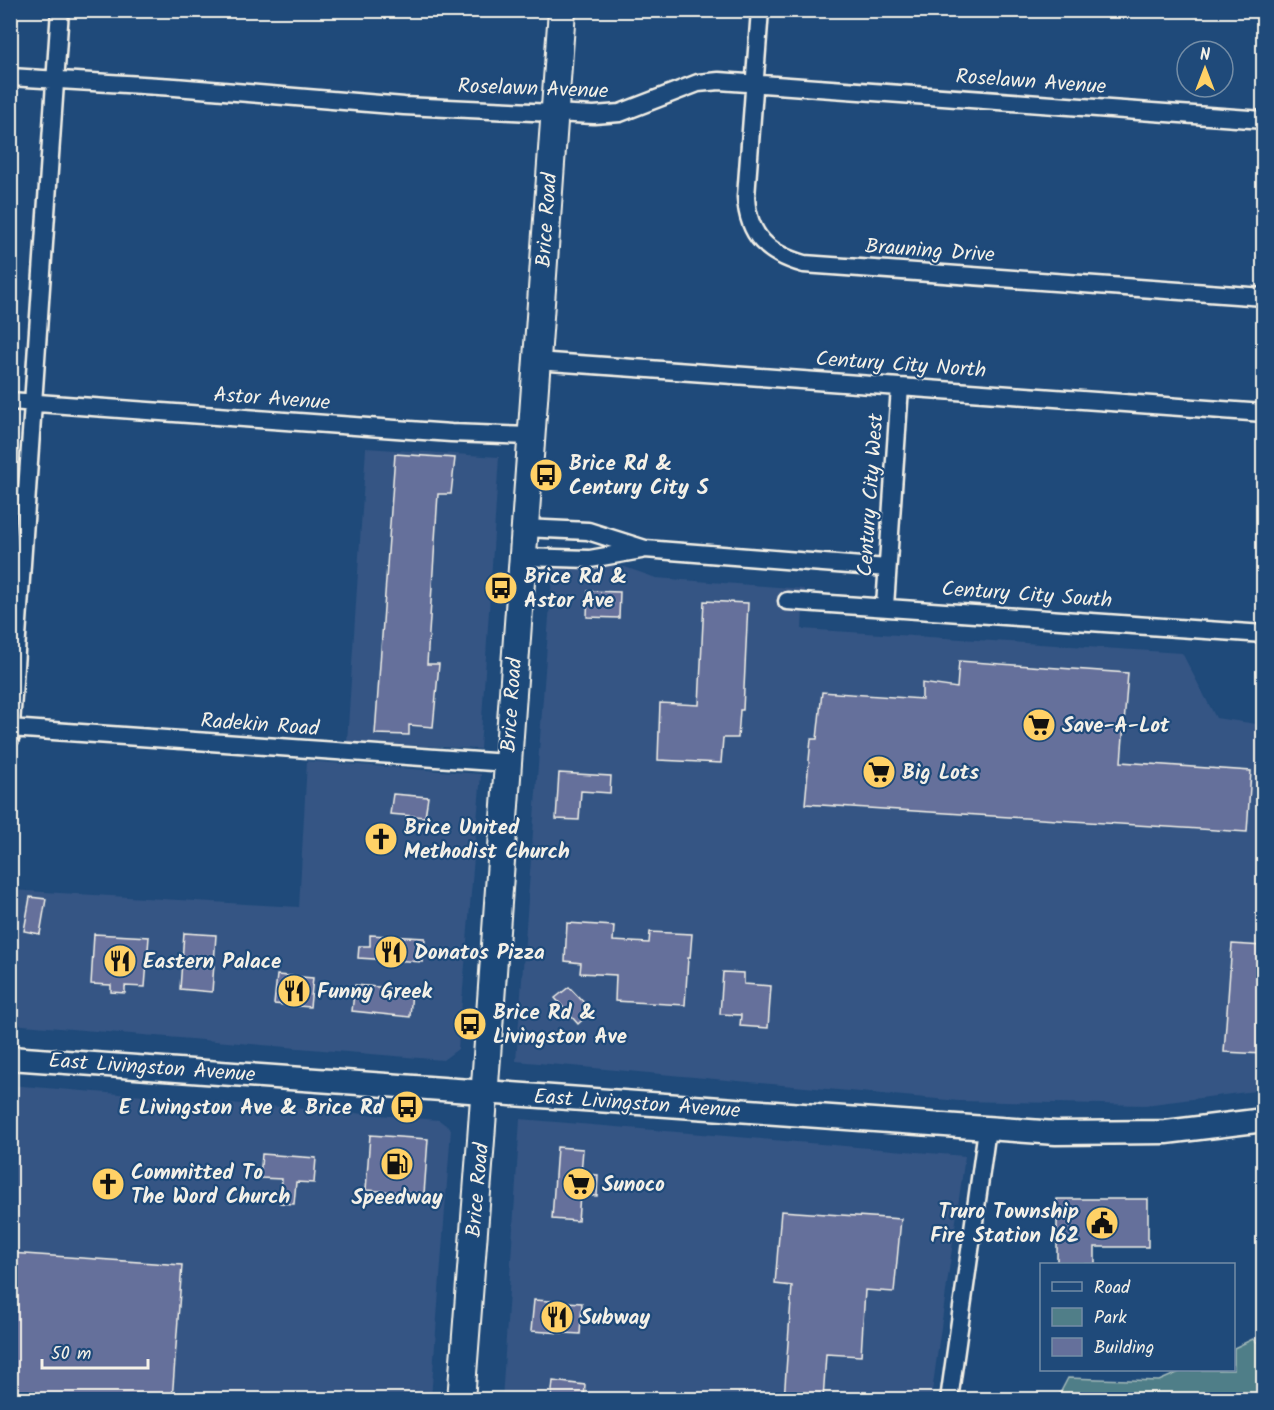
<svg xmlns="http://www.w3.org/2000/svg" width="1274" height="1410" font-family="Kalam,sans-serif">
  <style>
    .built { fill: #345584 }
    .green { fill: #507e88; stroke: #a2b8b8; stroke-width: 1.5 }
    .building { fill: #65709b; stroke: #f4f1e8; stroke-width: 1.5 }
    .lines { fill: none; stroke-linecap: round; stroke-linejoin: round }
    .street-casing { stroke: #f4f1e8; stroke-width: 21 }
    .secondary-casing { stroke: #f4f1e8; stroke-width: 27 }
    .primary-casing { stroke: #f4f1e8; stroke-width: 30 }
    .street { stroke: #1f4a7a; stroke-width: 16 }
    .secondary { stroke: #1f4a7a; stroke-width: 22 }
    .primary { stroke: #1f4a7a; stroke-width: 26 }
    .labels { text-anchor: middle; stroke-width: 4.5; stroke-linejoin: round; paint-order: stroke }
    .street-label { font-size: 21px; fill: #f4f1e8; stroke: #1f4a7a }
    .poi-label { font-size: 21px; font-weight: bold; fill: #f4f1e8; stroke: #1f4a7a; text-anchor: start }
  </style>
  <rect width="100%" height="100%" fill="#1f4a7a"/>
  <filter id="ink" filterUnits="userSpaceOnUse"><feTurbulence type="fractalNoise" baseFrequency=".0167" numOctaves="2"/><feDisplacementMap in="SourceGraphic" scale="12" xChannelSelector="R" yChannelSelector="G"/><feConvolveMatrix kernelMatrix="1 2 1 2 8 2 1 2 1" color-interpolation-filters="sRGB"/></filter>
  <g filter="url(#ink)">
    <path class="built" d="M366,448l133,9 -19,292 -133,-7z
      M553,563l72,4 31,11 148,11 -2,40 380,24 34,65 47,7v365l-118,15 -186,-4 -443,-40z
      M307,761l174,13 -23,275 -15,11 -432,-36 -1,-134 289,17z
      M10,1085l429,35 12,9 -20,270h-420z
      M520,1119l445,37 -34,243 -429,1z"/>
    <path class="green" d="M1253,1339l10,8v52h-206l11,-21 91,3 25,-11h50v-22z"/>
    <path class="building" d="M395,454l60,4 -4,36h-13l-11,170h12l-6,63 -24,-2v10l-34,-1z
      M588,591l32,1 -1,26 -32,-1z
      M704,601l44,2 -5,107h-3l-2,28h-15l-2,25 -63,-3 2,-57 39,2z
      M959,661l169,12 -7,89 130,9 -4,61 -442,-28 6,-65h6l5,-47 100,7v-16l35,5z
      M559,773l52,3 -1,17 -29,-2 -2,29 -23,-1z
      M393,794l35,3 -3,20 -35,-3z
      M30,897l16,2 -6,35 -16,-3z
      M567,923l47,3 -1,15 36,2 1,-11 42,2 -2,24h-2l-3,47 -70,-4 1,-26 -36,-2 1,-10 -16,-2z
      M184,933l32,2 -4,57 -32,-3z
      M94,934l55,3 -4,50 -20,-1v7l-14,-1v-7l-20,-1z
      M370,935l55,3 -2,24 -65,-4 1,-12h11z
      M1232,944l31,2v108l-39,-2z
      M723,972l21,1v11l27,2 -3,42 -28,-2 1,-11 -21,-1z
      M277,975l36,3 -3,29 -36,-3z
      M355,985l57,5 -2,27 -58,-6z
      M569,987l23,24 -14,13 -23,-26z
      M370,1135l58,4 -4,55 -58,-4z
      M557,1147l26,2 -2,25 17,1 -1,21 -17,-1 -2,26 -26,-2z
      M262,1154l54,4 -2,25 -18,-1 -2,22 -14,-1 2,-24 -22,-1z
      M1057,1199h91v48h-53v17h-38z
      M781,1211l120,8 -7,73 -29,-2 -4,66 -35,-2 -3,46h-39l8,-114 -17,-2z
      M10,1253l172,12 -10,135h-162z
      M534,1300l48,3 -2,31 -49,-3z
      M553,1381l32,4 -1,15h-33z"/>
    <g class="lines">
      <defs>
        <path id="street" d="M760,10l-14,187c2,39 22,57 58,67l460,33
          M10,77l165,10 229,19 190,9 26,-2 78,-30 21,-2 545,39
          M536,361l728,52
          M10,401l441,32 79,3
          M524,528l64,3 57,18 242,19
          M522,557l68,2 51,-9
          M787,601l477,33
          M885,606l15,-219
          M10,728l497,35
          M10,739l50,-729
          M949,1400l38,-271"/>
        <path id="secondary" d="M10,1058l1046,75 110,-1 98,-12"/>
        <path id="primary" d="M461,1400l20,-260 81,-1130"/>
      </defs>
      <use href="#street" class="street-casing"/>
      <use href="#secondary" class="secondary-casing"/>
      <use href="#primary" class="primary-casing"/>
      <use href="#street" class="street"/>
      <use href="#secondary" class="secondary"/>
      <use href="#primary" class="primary"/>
    </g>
  </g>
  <defs>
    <symbol id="bus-disc" viewBox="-11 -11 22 22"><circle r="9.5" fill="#ffd166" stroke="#1f4a7a"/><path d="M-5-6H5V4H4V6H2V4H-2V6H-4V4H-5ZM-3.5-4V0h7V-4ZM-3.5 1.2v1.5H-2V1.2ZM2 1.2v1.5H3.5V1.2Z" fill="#111"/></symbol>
    <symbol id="supermarket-disc" viewBox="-11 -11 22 22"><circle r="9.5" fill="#ffd166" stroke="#1f4a7a"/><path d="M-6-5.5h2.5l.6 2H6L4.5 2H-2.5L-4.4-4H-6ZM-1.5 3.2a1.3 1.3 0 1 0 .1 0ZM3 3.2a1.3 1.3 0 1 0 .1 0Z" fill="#111"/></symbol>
    <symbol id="church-disc" viewBox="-11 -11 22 22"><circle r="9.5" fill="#ffd166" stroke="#1f4a7a"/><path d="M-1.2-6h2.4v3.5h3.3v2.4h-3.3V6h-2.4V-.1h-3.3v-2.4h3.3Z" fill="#111"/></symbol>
    <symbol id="restaurant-disc" viewBox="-11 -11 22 22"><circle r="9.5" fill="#ffd166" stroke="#1f4a7a"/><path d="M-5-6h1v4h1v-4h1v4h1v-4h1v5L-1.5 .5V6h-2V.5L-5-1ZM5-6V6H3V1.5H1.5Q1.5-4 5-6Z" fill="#111"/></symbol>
    <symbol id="fuel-disc" viewBox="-11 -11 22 22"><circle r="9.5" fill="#ffd166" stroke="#1f4a7a"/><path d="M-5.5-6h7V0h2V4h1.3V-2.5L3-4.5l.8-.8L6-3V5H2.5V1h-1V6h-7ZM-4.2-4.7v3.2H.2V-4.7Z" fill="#111"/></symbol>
    <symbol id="civic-disc" viewBox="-11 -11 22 22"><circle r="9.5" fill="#ffd166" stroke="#1f4a7a"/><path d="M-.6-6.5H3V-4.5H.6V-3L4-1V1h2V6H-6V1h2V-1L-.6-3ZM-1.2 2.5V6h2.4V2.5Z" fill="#111"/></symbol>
  </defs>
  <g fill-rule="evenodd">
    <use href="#bus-disc" x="527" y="456" width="38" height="38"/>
    <use href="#bus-disc" x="482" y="569" width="38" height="38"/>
    <use href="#supermarket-disc" x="1020" y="706" width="38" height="38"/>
    <use href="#supermarket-disc" x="860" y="753" width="38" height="38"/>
    <use href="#church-disc" x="362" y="820" width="38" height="38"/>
    <use href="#restaurant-disc" x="372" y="933" width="38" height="38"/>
    <use href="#restaurant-disc" x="101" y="942" width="38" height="38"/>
    <use href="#restaurant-disc" x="275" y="972" width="38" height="38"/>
    <use href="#bus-disc" x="451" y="1005" width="38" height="38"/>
    <use href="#bus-disc" x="388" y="1088" width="38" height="38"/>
    <use href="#fuel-disc" x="378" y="1145" width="38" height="38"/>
    <use href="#church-disc" x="89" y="1165" width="38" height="38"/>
    <use href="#supermarket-disc" x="560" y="1165" width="38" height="38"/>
    <use href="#civic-disc" x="1083" y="1204" width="38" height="38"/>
    <use href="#restaurant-disc" x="538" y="1298" width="38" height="38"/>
  </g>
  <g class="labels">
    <g class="street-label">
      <text transform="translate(1031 81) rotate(4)" y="7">Roselawn Avenue</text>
      <text transform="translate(533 88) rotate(2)" y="7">Roselawn Avenue</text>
      <text transform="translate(546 220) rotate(-86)" y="7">Brice Road</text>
      <text transform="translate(930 250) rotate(4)" y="7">Brauning Drive</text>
      <text transform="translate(901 364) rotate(4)" y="7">Century City North</text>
      <text transform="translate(272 398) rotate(4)" y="7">Astor Avenue</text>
      <text transform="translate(870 495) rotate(-86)" y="7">Century City West</text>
      <text transform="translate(1027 594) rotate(4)" y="7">Century City South</text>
      <text transform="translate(511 705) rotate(-86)" y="7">Brice Road</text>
      <text transform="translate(260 724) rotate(4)" y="7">Radekin Road</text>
      <text transform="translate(152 1067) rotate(4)" y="7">East Livingston Avenue</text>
      <text transform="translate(637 1103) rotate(4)" y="7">East Livingston Avenue</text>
      <text transform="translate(477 1190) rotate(-85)" y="7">Brice Road</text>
    </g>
    <g class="poi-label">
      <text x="569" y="470">Brice Rd &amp;<tspan x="569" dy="24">Century City S</tspan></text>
      <text x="524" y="583">Brice Rd &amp;<tspan x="524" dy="24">Astor Ave</tspan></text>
      <text x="1062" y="732">Save-A-Lot</text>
      <text x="902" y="779">Big Lots</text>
      <text x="404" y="834">Brice United<tspan x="404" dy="24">Methodist Church</tspan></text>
      <text x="414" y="959">Donatos Pizza</text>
      <text x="143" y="968">Eastern Palace</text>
      <text x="317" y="998">Funny Greek</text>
      <text x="493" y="1019">Brice Rd &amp;<tspan x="493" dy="24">Livingston Ave</tspan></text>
      <text x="384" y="1114" text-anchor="end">E Livingston Ave &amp; Brice Rd</text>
      <text x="131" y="1179">Committed To<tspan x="131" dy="24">The Word Church</tspan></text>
      <text x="602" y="1191">Sunoco</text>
      <text x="397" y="1204" text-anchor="middle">Speedway</text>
      <text x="1079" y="1218" text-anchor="end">Truro Township<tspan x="1079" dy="24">Fire Station 162</tspan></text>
      <text x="580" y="1324">Subway</text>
    </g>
  </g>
  <rect width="1274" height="1410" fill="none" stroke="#1f4a7a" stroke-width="36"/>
  <rect x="18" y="18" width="1238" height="1374" fill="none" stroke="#f4f1e8" stroke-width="2" filter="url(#ink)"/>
  <rect x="1040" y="1263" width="195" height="108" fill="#1f4a7a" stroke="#748da6" stroke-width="1.5"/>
  <rect x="1052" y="1282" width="30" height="9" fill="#1f4a7a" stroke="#748da6" stroke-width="1.5"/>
  <text x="1094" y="1293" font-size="18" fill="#f4f1e8">Road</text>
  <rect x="1052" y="1308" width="30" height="18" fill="#507e88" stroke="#748da6" stroke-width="1.5"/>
  <text x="1094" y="1323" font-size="18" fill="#f4f1e8">Park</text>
  <rect x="1052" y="1338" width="30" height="18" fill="#65709b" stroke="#748da6" stroke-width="1.5"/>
  <text x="1094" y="1353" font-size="18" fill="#f4f1e8">Building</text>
  <g transform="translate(1205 69)"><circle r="28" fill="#1f4a7a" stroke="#748da6" stroke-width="1.5"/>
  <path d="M0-4.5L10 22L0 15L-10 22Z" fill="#ffd166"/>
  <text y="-9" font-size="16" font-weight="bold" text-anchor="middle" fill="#f4f1e8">N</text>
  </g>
  <path d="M42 1359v9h106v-9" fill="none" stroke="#f4f1e8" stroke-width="3"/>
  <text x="51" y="1359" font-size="18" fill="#f4f1e8" stroke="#1f4a7a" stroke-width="4.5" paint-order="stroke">50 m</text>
</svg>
